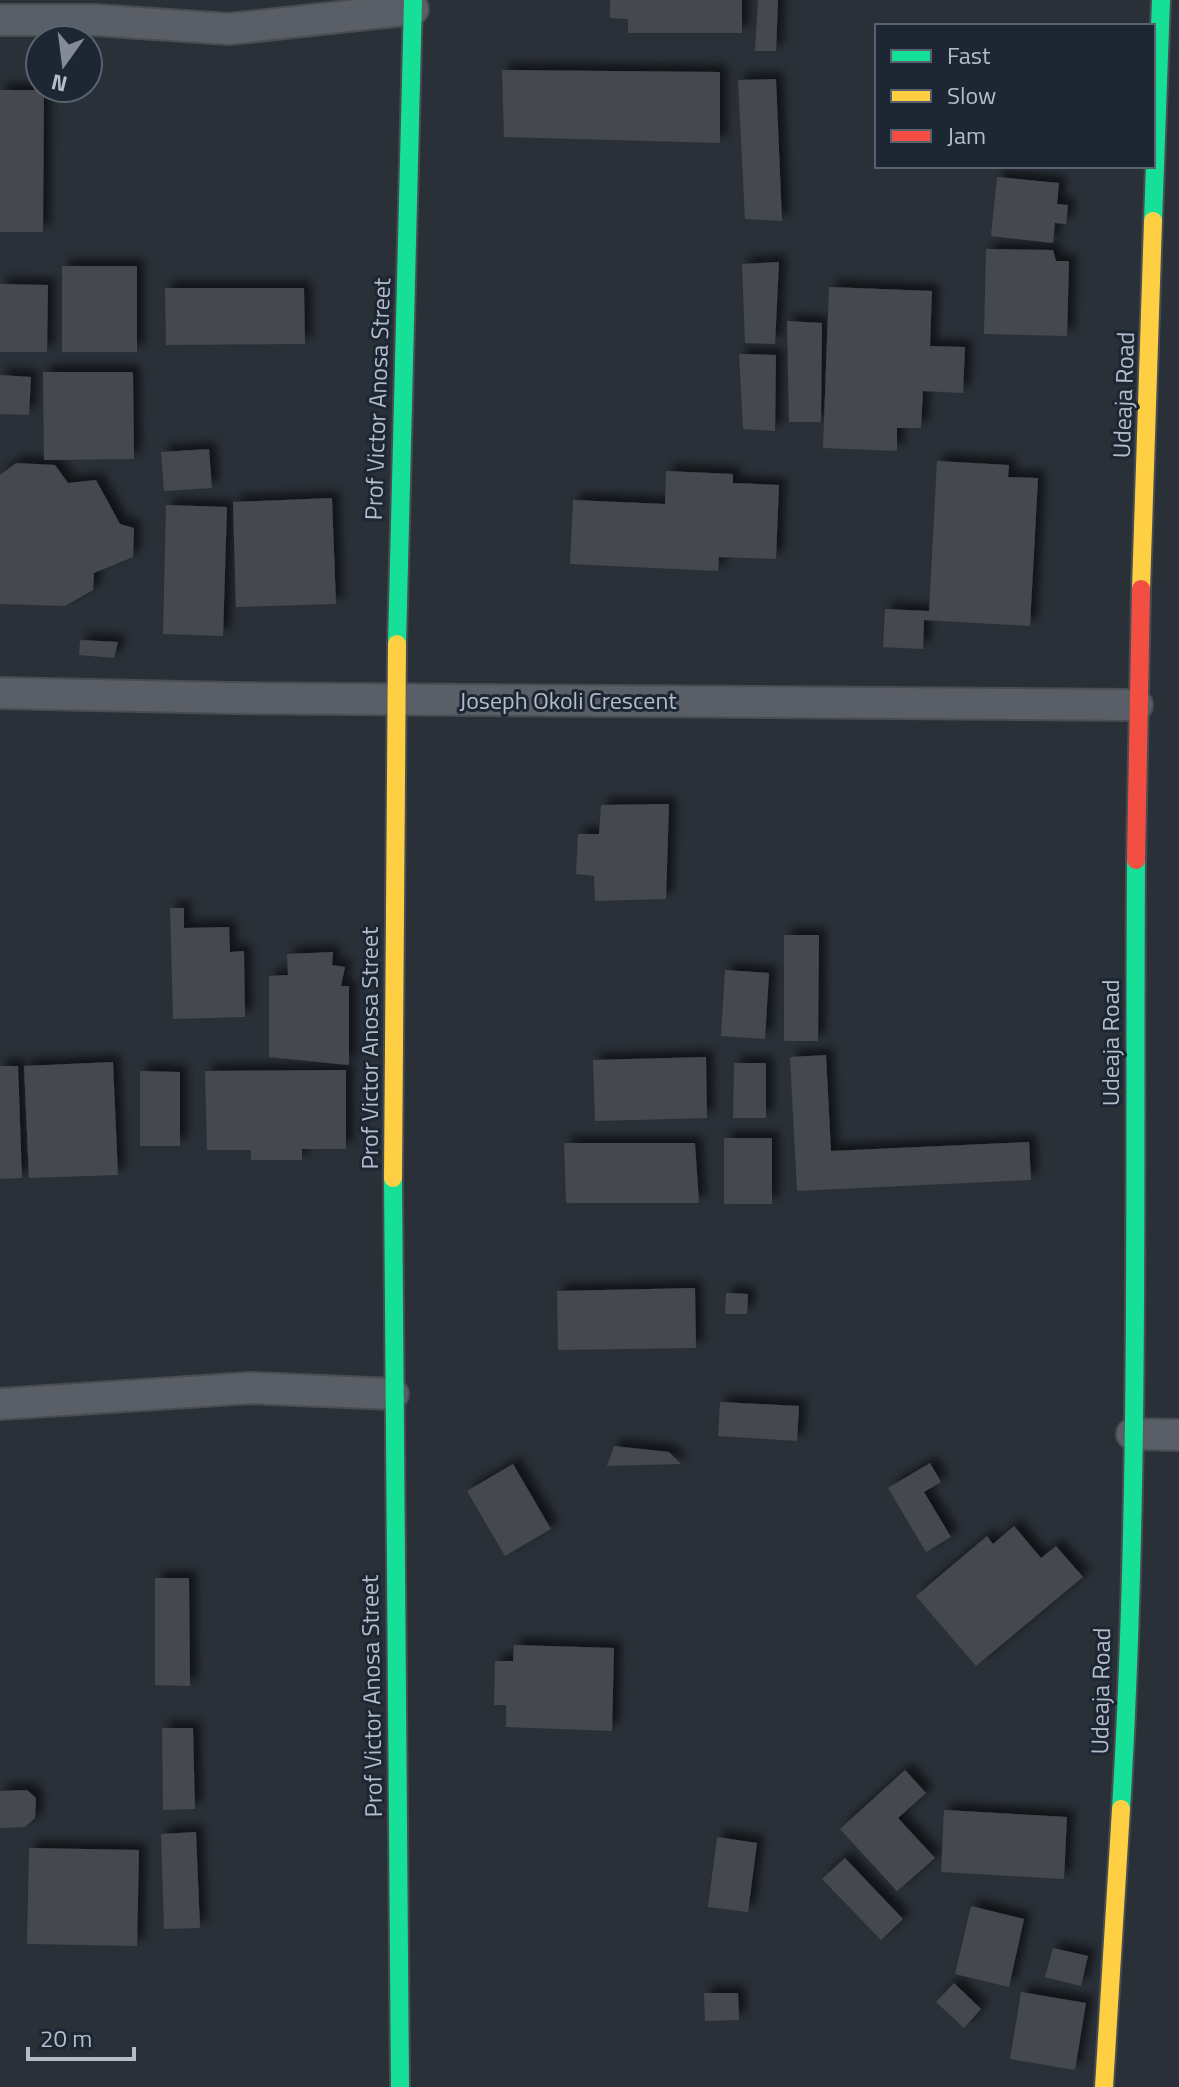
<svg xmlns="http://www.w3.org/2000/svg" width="1179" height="2087" font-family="'Titillium Web',sans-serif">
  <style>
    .building { fill: #444950; filter: url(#shadow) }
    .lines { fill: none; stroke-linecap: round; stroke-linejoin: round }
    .street-casing { stroke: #484c53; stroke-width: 34 }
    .fast-casing { stroke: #484c53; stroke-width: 22 }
    .slow-casing { stroke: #484c53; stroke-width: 22 }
    .jam-casing { stroke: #484c53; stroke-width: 22 }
    .street { stroke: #5a5e66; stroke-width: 30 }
    .fast { stroke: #16e098; stroke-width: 18 }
    .slow { stroke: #ffcf43; stroke-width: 18 }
    .jam { stroke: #f24e42; stroke-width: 18 }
    .labels { text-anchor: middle; stroke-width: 6; stroke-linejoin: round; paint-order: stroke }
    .street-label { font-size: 24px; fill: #b4bcc9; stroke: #1d2633 }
  </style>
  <defs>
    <filter id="shadow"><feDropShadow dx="7" dy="-7" stdDeviation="4" flood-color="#0009"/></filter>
  </defs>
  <rect width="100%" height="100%" fill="#2a3038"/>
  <path class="building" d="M610,0h132v33h-114v-14l-18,-1z
    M758,0h20l-2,51h-21z
    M502,70l218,2v71l-216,-6z
    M776,79l6,142 -37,-2 -7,-139z
    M0,90h44l-1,142h-43z
    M997,177l62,6 -2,21 11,1 -2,19 -11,-1 -2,20 -62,-7z
    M986,249l67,1 3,11h13l-2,75 -83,-2z
    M779,262l-4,82 -30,-1 -3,-79z
    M62,266h75v86h-75z
    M0,284l48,1 -1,67h-47z
    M829,287l103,4 -2,55 35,1 -2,46 -40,-2 -2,37h-24v23l-74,-3z
    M165,288h139l1,56 -139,1z
    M787,321l35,2 -1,99h-32z
    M739,354l37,1 -1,76 -32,-2z
    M43,372h90l1,87 -90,1z
    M0,375l31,2 -2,38 -29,-1z
    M209,449l3,39 -48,3 -3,-39z
    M937,461l72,4 -1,12 30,1 -8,148 -106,-6 -1,29 -40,-2 2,-38 44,2z
    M16,463l39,2 13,18 28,-3 24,44 14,4 -1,29 -39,16 -1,17 -28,16 -65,-2v-129z
    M666,471l67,3v9l46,2 -3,74 -57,-2 -1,14 -148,-7 3,-64 92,4z
    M332,498l4,106 -100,3 -3,-105z
    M166,505l61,2 -4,129 -60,-2z
    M80,640l38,2 -4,16 -35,-3z
    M669,804l-3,95 -71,2 -1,-25 -18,-2 2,-40h21l2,-29z
    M170,908h14v20l45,-1 1,25 14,-1 1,66 -72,2z
    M784,935h35l-1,106h-34z
    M333,952l-1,13 13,2 -4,19h8v79l-80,-8v-81l19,-1 -1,-21z
    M725,970l44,3 -4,66 -44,-3z
    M826,1055l5,96 198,-9 2,38 -234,11 -7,-134z
    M706,1057l1,61 -112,3 -2,-61z
    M113,1062l5,113 -89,3 -5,-112z
    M734,1063h32v55h-33z
    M0,1066h18l4,112 -22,1z
    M346,1070v79h-44v11h-51v-10h-44l-2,-79z
    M140,1071l40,1v74h-40z
    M724,1138h48v66h-48z
    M564,1143h131l4,60h-133z
    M695,1288l1,60 -138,2 -1,-59z
    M726,1293l22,1 -1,20h-22z
    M720,1402l79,4 -2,35 -79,-5z
    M614,1446l55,6 12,12 -74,2z
    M930,1463l11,19 -17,10 27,45 -25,15 -38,-64z
    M513,1464l38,65 -46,27 -38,-65z
    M1014,1526l27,32 15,-12 27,31 -107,89 -60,-70 71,-60 6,8z
    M155,1578h34l1,108 -35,-1z
    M514,1645l100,3 -2,83 -106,-4v-22h-12l1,-44h18z
    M162,1728h31l2,81 -32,1z
    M905,1770l21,23 -28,25 37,40 -38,33 -57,-62z
    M27,1790l9,8 -1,20 -10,9 -25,1v-37z
    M944,1810l123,7 -3,62 -123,-7z
    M196,1832l4,96 -36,1 -3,-95z
    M717,1837l40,6 -9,69 -40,-5z
    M29,1848l110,2 -2,96 -110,-2z
    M845,1858l58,61 -22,21 -59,-61z
    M971,1906l53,13 -15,68 -54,-13z
    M1053,1948l35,8 -7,30 -36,-9z
    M954,1983l27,26 -17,19 -28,-26z
    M1021,1992l65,11 -11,67 -65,-11z
    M704,1993h34l1,27 -34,1z"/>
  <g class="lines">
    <defs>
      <path id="street" d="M0,20h94l135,9 184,-20
        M0,693l231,5 906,7
        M0,1404l251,-16 142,6
        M1132,1434l47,1"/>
      <path id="fast" d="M1153,221l8,-221
        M397,644l16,-644
        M393,1178l7,909
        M1121,1809c19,-314 13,-634 15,-949"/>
      <path id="slow" d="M1141,589l12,-368
        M393,1178l4,-534
        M1104,2087l17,-278"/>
      <path id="jam" d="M1136,860l5,-271"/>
    </defs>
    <use href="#street" class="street-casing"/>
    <use href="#fast" class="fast-casing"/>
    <use href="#slow" class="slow-casing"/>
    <use href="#jam" class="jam-casing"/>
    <use href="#street" class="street"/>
    <use href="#fast" class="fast"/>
    <use href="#slow" class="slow"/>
    <use href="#jam" class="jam"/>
  </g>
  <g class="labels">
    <g class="street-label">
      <text transform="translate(1124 395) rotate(-88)" y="8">Udeaja Road</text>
      <text transform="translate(378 399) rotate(-88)" y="8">Prof Victor Anosa Street</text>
      <text x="568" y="709">Joseph Okoli Crescent</text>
      <text transform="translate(1111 1043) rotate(-90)" y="8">Udeaja Road</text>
      <text transform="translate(370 1048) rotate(-90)" y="8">Prof Victor Anosa Street</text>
      <text transform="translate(1101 1691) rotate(-89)" y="8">Udeaja Road</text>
      <text transform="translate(372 1696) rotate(-91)" y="8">Prof Victor Anosa Street</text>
    </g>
  </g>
  <rect x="875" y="24" width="280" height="144" fill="#1d2633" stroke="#59626f" stroke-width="2"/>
  <rect x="891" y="50" width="40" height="12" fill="#16e098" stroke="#59626f" stroke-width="2"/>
  <text x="947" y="64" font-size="24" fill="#b4bcc9">Fast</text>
  <rect x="891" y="90" width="40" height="12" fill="#ffcf43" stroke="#59626f" stroke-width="2"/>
  <text x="947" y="104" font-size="24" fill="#b4bcc9">Slow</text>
  <rect x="891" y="130" width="40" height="12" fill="#f24e42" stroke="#59626f" stroke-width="2"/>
  <text x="947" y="144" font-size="24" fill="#b4bcc9">Jam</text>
  <g transform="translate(64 64) rotate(194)"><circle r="38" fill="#1d2633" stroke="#59626f" stroke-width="2"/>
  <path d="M0-6L14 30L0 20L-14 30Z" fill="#848b96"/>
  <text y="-12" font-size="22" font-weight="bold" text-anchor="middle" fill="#b4bcc9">N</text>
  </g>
  <path d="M28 2047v12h106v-12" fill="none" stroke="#b4bcc9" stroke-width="4"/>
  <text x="40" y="2047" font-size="24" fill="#b4bcc9" stroke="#1d2633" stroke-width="6" paint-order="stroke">20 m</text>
</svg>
